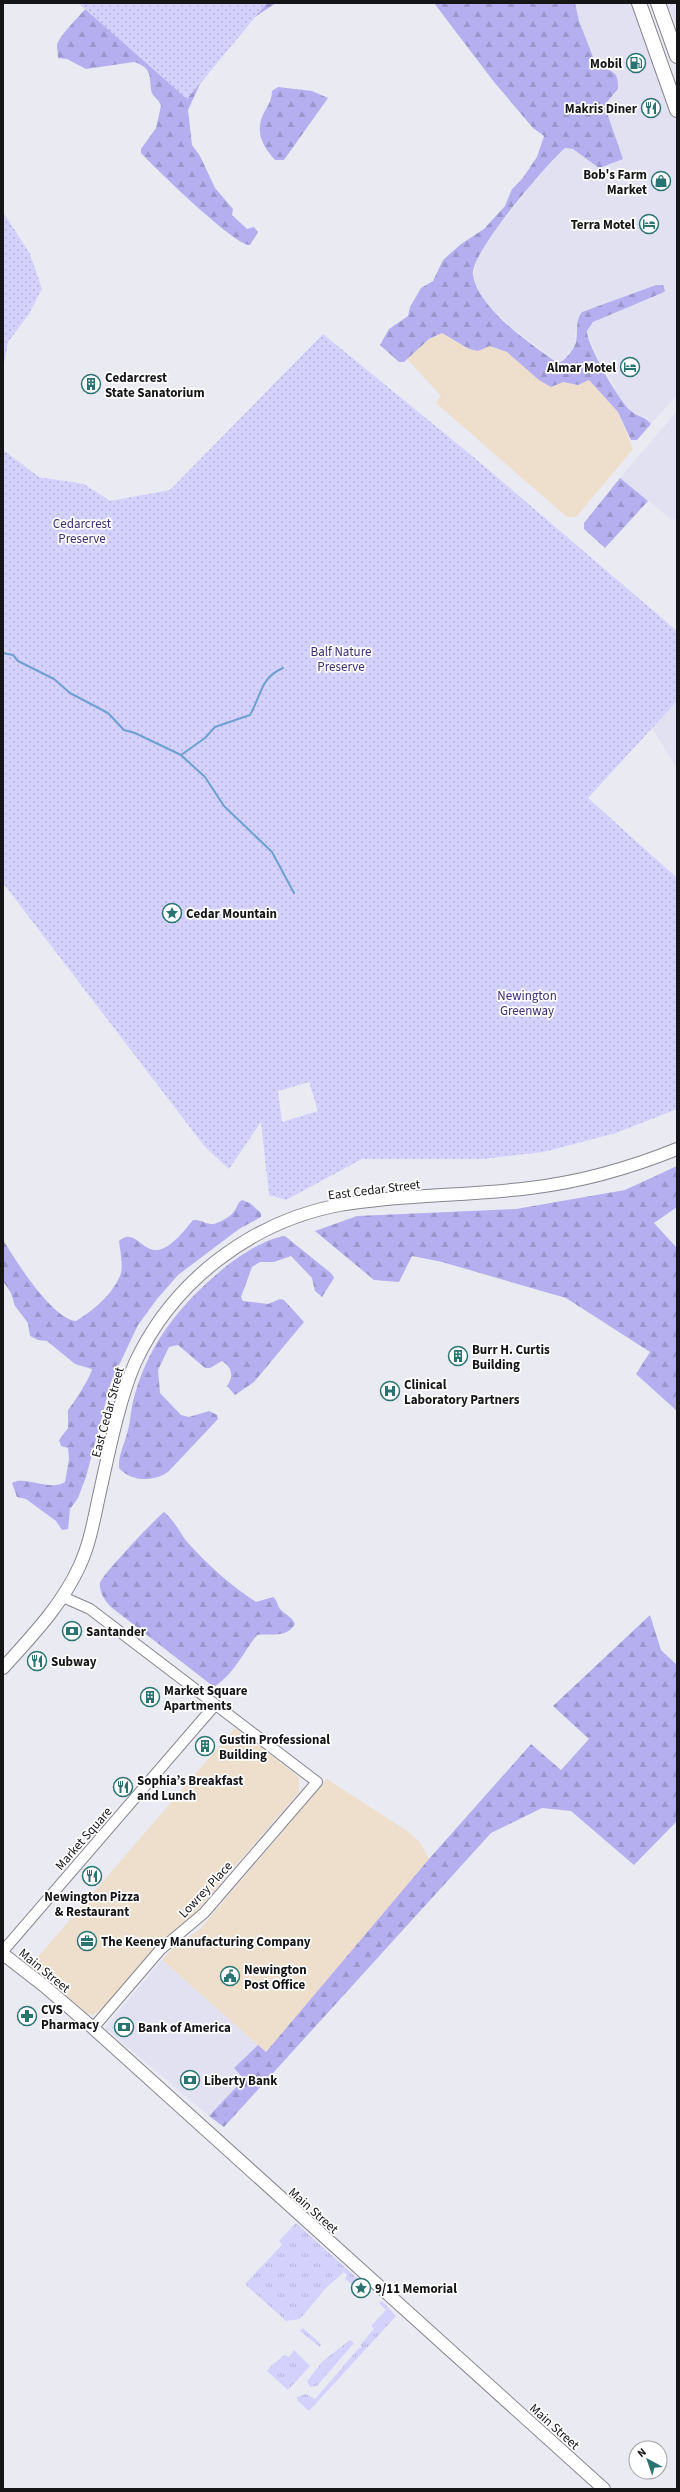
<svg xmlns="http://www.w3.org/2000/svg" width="680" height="2492" font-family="'Source Sans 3',sans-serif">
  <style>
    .built { fill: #e2e1f2 }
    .industrial { fill: #eedecc }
    .grass { fill: url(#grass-tufts) }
    .forest { fill: url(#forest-firs) }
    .park { fill: url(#park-dots); fill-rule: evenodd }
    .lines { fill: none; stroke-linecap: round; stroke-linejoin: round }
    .stream { stroke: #6fa0d2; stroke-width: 2 }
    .minor-casing { stroke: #87868e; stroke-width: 12 }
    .major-casing { stroke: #87868e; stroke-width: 14 }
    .highway-casing { stroke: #87868e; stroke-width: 16 }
    .minor { stroke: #fff; stroke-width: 10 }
    .major { stroke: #fff; stroke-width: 12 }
    .highway { stroke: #fff; stroke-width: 14 }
    .labels { text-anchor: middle; stroke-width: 3.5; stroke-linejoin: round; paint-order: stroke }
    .poi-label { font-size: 13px; font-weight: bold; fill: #151518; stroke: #fff; text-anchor: start }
    .park-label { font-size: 13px; fill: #3d2d77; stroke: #fff }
    .street-label { font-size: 13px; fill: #151518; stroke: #fff }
  </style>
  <defs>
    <pattern id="grass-tufts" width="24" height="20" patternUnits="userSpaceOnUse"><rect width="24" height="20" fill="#d4d1fd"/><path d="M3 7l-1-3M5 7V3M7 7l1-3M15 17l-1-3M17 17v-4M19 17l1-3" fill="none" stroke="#b5b3d8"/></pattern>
    <pattern id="forest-firs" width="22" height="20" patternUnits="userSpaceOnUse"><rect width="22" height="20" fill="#b5afef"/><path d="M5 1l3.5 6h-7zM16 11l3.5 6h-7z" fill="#9b96cc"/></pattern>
    <pattern id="park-dots" width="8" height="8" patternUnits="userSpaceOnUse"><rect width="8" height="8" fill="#d4d1fd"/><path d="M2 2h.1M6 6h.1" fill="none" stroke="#b5b3d8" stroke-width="1.8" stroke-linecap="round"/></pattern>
  </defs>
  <rect width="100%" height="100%" fill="#eaeaf3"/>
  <path class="built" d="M575,3h60l42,121v271l-26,29 -4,-6 -17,-7 -14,-17 -2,-9 -17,-27 -10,-27 6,-9 63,-26 6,-3 3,-5 -9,-3 -74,27 -7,22 1,9 -14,18 -4,2 -46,-35 -19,-18 -12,-14 -8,-20 4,-17 11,-19 46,-58 31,-34 8,1 17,10 7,8 26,-8 -17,-49 1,-8 9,-9 -1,-21 -20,-10 -16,-41z
    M667,3h10v26l-6,-17z
    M677,411v107l-5,2 -52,-42z
    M677,701v68l-25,-41z
    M162,1960l96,85 -24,23 10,11 -35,37 -104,-88z"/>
  <path class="industrial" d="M442,333l27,16 9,2 12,-5 17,6 32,28 12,7 12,-5 15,3 11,-5 29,32 15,37 -57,68h-9l-131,-114 5,-7 -34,-37 5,-7 18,-13z
    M235,1728l64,49v15l-112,130 -26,19 -55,65 -13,9 -5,-1 -57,-49z
    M327,1779l80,52 12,10 10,18 -163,193 -104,-92 13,-14 24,-16z"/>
  <path class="grass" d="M296,2223l74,67 -4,5 -21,-16 2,-4 -3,-3 -18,16 -26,31 -14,2 -41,-37 37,-39 -3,-4z
    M382,2301l14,15 -87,95 -12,-11v-3l9,-3 9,5 44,-51 3,-1 -2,-2 14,-16 -3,-3 15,-16 -7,-7z
    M303,2328l18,16 -1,3 -20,-16z
    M350,2340l4,3 -37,43 -7,1 -3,-6 16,-20z
    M294,2350l16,16 -22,24 -21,-19c5,-7 11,-11 18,-16l4,2z"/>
  <path class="forest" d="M91,3h185l-26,17 -50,64 -12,26 4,35 8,11 15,32 18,21 -1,6 15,14 7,-2 4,5 -8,13c-14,2 -96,-78 -109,-92v-4l15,-21 5,-22c-1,-6 -7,-8 -9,-13 -4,-14 3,-24 -18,-31l-48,7 -19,-10 -9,-1c0,-4 -1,-9 -1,-13 1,-8 27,-34 34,-42z
    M434,3h141l4,18 16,41c13,12 24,4 23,27l-11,13 -1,8 17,49 -24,9 -26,-19 -8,-1c-18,16 -96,106 -92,127 5,33 58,70 85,88 6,-1 17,-15 18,-21 2,-9 -1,-22 6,-30l74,-27h7l2,6 -3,2 -69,29 -6,9c0,14 33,72 44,80 7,6 14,5 20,13l-14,16h-6l-13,-28 -29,-32 -11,5 -15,-3 -12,5 -12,-7 -32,-28 -17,-6 -12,5 -9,-2 -27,-16 -13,6 -25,23h-5l-19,-17 9,-16 19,-13 2,-9 11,-19 12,-7 10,-21 18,-16 23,-15 21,-23 7,-17 10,-10 15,-22 7,-21 -11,-8 -39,-46z
    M278,87l34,4 16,7 -44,62h-9c-12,-13 -19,-26 -13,-43 4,-10 10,-15 10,-26z
    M620,478l28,23 -43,47 -21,-19v-6z
    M677,1166v41l-23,16 23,25v163l-41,-37 14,-22 -84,-54 -124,-36 -30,-6 -13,26 -25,-2 -59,-49 42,-15 159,-7 109,-19z
    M242,1200l8,3 11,10v4l-22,12 -61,46 -21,24 -19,26 -27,57 -25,95 -8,21 -8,11 -2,20 -6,1 -6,-9 -30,-22 -9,-2 -5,-14c13,-8 38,9 53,-1l4,-23 -1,-11 -7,-2 -2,-6 9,-12v-18c6,-7 23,-34 24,-41l-17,-5 -28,-23 -9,-1 -8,-4 -2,-13 -13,-17 -4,-13 -8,-12v-41c13,21 49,79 73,81 17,-10 39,-29 45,-48 2,-9 -1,-23 -2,-32 15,-14 23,11 39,9 13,-2 27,-20 35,-30 8,-1 14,5 21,4 7,-2 18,-8 21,-14 3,-4 2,-7 7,-10z
    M285,1236l47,38 2,4 -12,19 -7,-6 -3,-13 -21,-22 -17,6h-14l-8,5 -11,30 2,4 25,3 12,-5 4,1 20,22 -50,60 -19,13 -8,-9c7,-9 5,-19 -5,-25l-12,7h-5l-27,-23 -9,2 -11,23 2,23 21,22 8,2 20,-6 8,4 1,4 -50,53c-14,10 -37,10 -49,-4 -1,-13 6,-25 9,-38 3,-12 3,-24 7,-36 15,-53 47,-91 89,-126 15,-12 42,-30 61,-32z
    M164,1512c11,9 15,20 24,31 21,23 42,42 68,59l17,-5c5,4 4,9 8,13 5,5 11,7 14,14 -9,15 -25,9 -38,11 -14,18 -23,39 -43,52l-103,-80c-6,-6 -12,-15 -11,-24 1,-7 55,-64 64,-71z
    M650,1615l11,35 16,15v156l-43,44 -63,-54 -29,-3 -51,25 -267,294 -15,-11 35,-37 -10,-11 24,-23 8,7 163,-193 102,-115 30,26 28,-31 -36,-33z"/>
  <path class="park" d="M78,3h189l-80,96z
    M3,212l27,42 12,35 -13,25 -21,28 -5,27z
    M323,334l154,126 200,171v70l-89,97 89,80v231l-61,24 -73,19 -60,7h-121l-76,41 -17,-5 -8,-73 -32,47 -24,-22 -202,-264v-433l36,27 45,7 26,17 60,-11zM309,1082l9,29 -36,11 -4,-31z"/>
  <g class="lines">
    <path class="stream" d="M3,653l10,2 5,6 36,18 16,14 38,20 16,17 11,3 46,22 24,22 19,29 48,46 22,41
      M181,755l24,-17 10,-11 35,-12c12,-21 10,-37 33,-47"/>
    <defs>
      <path id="minor" d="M63,1597l27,12 227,173 -113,131 -44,37 -67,78
        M3,1951l212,-246"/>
      <path id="major" d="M3,1668c29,-32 59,-63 77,-103 10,-22 14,-46 19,-69 9,-40 20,-97 36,-133 38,-82 116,-141 204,-158 63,-11 128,-9 191,-17 50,-6 100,-20 147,-39
        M3,1954l40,31 50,43 511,461"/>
      <path id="highway" d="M639,3l38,107
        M658,3l19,53"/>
    </defs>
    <use href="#minor" class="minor-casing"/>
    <use href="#major" class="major-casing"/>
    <use href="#highway" class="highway-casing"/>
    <use href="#minor" class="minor"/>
    <use href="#major" class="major"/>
    <use href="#highway" class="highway"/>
  </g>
  <defs>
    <symbol id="fuel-ring" viewBox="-11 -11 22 22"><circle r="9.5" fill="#fff" stroke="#297371" stroke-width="1.5"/><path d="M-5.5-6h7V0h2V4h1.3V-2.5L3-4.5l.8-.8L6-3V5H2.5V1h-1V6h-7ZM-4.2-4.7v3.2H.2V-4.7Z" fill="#297371"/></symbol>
    <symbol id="restaurant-ring" viewBox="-11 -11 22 22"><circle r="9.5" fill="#fff" stroke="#297371" stroke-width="1.5"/><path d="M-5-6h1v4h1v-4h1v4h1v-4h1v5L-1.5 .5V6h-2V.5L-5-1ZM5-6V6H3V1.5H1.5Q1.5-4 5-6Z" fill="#297371"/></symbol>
    <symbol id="shop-ring" viewBox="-11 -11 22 22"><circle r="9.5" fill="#fff" stroke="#297371" stroke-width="1.5"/><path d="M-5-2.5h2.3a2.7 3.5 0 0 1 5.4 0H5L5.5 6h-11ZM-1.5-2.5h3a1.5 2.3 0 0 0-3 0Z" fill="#297371"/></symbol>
    <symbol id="hotel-ring" viewBox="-11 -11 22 22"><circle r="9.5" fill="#fff" stroke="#297371" stroke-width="1.5"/><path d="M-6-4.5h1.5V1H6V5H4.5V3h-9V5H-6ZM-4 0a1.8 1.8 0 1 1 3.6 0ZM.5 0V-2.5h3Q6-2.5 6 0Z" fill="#297371"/></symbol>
    <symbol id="building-ring" viewBox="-11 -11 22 22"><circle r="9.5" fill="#fff" stroke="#297371" stroke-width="1.5"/><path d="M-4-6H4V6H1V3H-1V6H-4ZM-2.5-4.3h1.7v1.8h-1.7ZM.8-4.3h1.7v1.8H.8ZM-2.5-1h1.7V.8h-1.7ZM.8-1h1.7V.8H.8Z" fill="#297371"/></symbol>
    <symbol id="sight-ring" viewBox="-11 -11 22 22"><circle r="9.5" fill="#fff" stroke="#297371" stroke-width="1.5"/><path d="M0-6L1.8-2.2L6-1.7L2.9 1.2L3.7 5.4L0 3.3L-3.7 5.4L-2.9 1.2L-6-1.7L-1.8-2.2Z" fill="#297371"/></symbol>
    <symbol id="hospital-ring" viewBox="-11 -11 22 22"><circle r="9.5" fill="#fff" stroke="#297371" stroke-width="1.5"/><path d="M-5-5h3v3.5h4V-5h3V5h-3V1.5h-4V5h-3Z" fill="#297371"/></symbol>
    <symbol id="bank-ring" viewBox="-11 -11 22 22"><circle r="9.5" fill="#fff" stroke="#297371" stroke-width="1.5"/><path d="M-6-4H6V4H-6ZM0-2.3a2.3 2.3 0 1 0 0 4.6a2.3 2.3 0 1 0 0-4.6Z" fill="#297371"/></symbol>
    <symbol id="office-ring" viewBox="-11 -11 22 22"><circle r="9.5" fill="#fff" stroke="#297371" stroke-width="1.5"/><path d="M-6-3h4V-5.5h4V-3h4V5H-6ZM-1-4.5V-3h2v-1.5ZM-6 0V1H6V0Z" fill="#297371"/></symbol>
    <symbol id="civic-ring" viewBox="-11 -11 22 22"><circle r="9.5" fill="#fff" stroke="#297371" stroke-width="1.5"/><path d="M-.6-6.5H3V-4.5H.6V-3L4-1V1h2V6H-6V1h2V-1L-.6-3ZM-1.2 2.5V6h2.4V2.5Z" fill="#297371"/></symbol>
    <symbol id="pharmacy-ring" viewBox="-11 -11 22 22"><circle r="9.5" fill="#fff" stroke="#297371" stroke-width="1.5"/><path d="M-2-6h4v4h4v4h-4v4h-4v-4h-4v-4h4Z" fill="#297371"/></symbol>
  </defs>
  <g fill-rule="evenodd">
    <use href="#fuel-ring" x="625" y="52" width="22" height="22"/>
    <use href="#restaurant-ring" x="640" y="97" width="22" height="22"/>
    <use href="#shop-ring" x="650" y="170" width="22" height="22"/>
    <use href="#hotel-ring" x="638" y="213" width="22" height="22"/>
    <use href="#hotel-ring" x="619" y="356" width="22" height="22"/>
    <use href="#building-ring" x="80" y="373" width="22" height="22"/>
    <use href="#sight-ring" x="161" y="902" width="22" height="22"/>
    <use href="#building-ring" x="447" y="1345" width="22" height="22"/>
    <use href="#hospital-ring" x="379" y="1380" width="22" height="22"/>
    <use href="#bank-ring" x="61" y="1620" width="22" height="22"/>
    <use href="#restaurant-ring" x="26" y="1650" width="22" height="22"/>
    <use href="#building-ring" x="139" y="1686" width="22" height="22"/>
    <use href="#building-ring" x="194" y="1735" width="22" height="22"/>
    <use href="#restaurant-ring" x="112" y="1776" width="22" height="22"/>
    <use href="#restaurant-ring" x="81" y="1865" width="22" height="22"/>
    <use href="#office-ring" x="76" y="1930" width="22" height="22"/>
    <use href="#civic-ring" x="219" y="1965" width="22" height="22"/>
    <use href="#pharmacy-ring" x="16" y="2005" width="22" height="22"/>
    <use href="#bank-ring" x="113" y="2016" width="22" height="22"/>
    <use href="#bank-ring" x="179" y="2069" width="22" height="22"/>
    <use href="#sight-ring" x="350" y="2277" width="22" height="22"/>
  </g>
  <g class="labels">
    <g class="poi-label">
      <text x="622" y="68" text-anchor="end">Mobil</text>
      <text x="637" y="113" text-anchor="end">Makris Diner</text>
      <text x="647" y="179" text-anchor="end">Bob's Farm<tspan x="647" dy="15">Market</tspan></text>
      <text x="635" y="229" text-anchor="end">Terra Motel</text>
      <text x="616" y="372" text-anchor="end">Almar Motel</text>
      <text x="105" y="382">Cedarcrest<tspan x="105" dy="15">State Sanatorium</tspan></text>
      <text x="186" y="918">Cedar Mountain</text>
      <text x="472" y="1354">Burr H. Curtis<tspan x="472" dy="15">Building</tspan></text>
      <text x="404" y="1389">Clinical<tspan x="404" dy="15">Laboratory Partners</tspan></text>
      <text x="86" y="1636">Santander</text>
      <text x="51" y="1666">Subway</text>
      <text x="164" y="1695">Market Square<tspan x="164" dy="15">Apartments</tspan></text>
      <text x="219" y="1744">Gustin Professional<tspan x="219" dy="15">Building</tspan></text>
      <text x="137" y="1785">Sophia’s Breakfast<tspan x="137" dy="15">and Lunch</tspan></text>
      <text x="92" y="1901" text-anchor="middle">Newington Pizza<tspan x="92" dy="15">&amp; Restaurant</tspan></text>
      <text x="101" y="1946">The Keeney Manufacturing Company</text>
      <text x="244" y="1974">Newington<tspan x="244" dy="15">Post Office</tspan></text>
      <text x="41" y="2014">CVS<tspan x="41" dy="15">Pharmacy</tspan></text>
      <text x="138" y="2032">Bank of America</text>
      <text x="204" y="2085">Liberty Bank</text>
      <text x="375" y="2293">9/11 Memorial</text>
    </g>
    <g class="park-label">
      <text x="82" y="528">Cedarcrest<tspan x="82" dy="15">Preserve</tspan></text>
      <text x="341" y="656">Balf Nature<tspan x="341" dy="15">Preserve</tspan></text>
      <text x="527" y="1000">Newington<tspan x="527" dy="15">Greenway</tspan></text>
    </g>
    <g class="street-label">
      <text transform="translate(374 1189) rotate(-7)" y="5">East Cedar Street</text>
      <text transform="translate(107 1412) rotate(-75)" y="5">East Cedar Street</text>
      <text transform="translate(83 1838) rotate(-49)" y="5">Market Square</text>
      <text transform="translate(205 1889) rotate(-47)" y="5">Lowrey Place</text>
      <text transform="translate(45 1970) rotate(39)" y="5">Main Street</text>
      <text transform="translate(314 2210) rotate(42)" y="5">Main Street</text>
      <text transform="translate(555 2426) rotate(42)" y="5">Main Street</text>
    </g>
  </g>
  <rect width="680" height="2492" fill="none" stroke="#151518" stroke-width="8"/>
  <g transform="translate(648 2460) rotate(320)"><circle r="19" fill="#ffffff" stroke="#a1a1a3"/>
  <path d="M0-3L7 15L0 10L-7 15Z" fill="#297371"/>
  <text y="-6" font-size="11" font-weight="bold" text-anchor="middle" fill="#151518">N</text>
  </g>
</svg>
